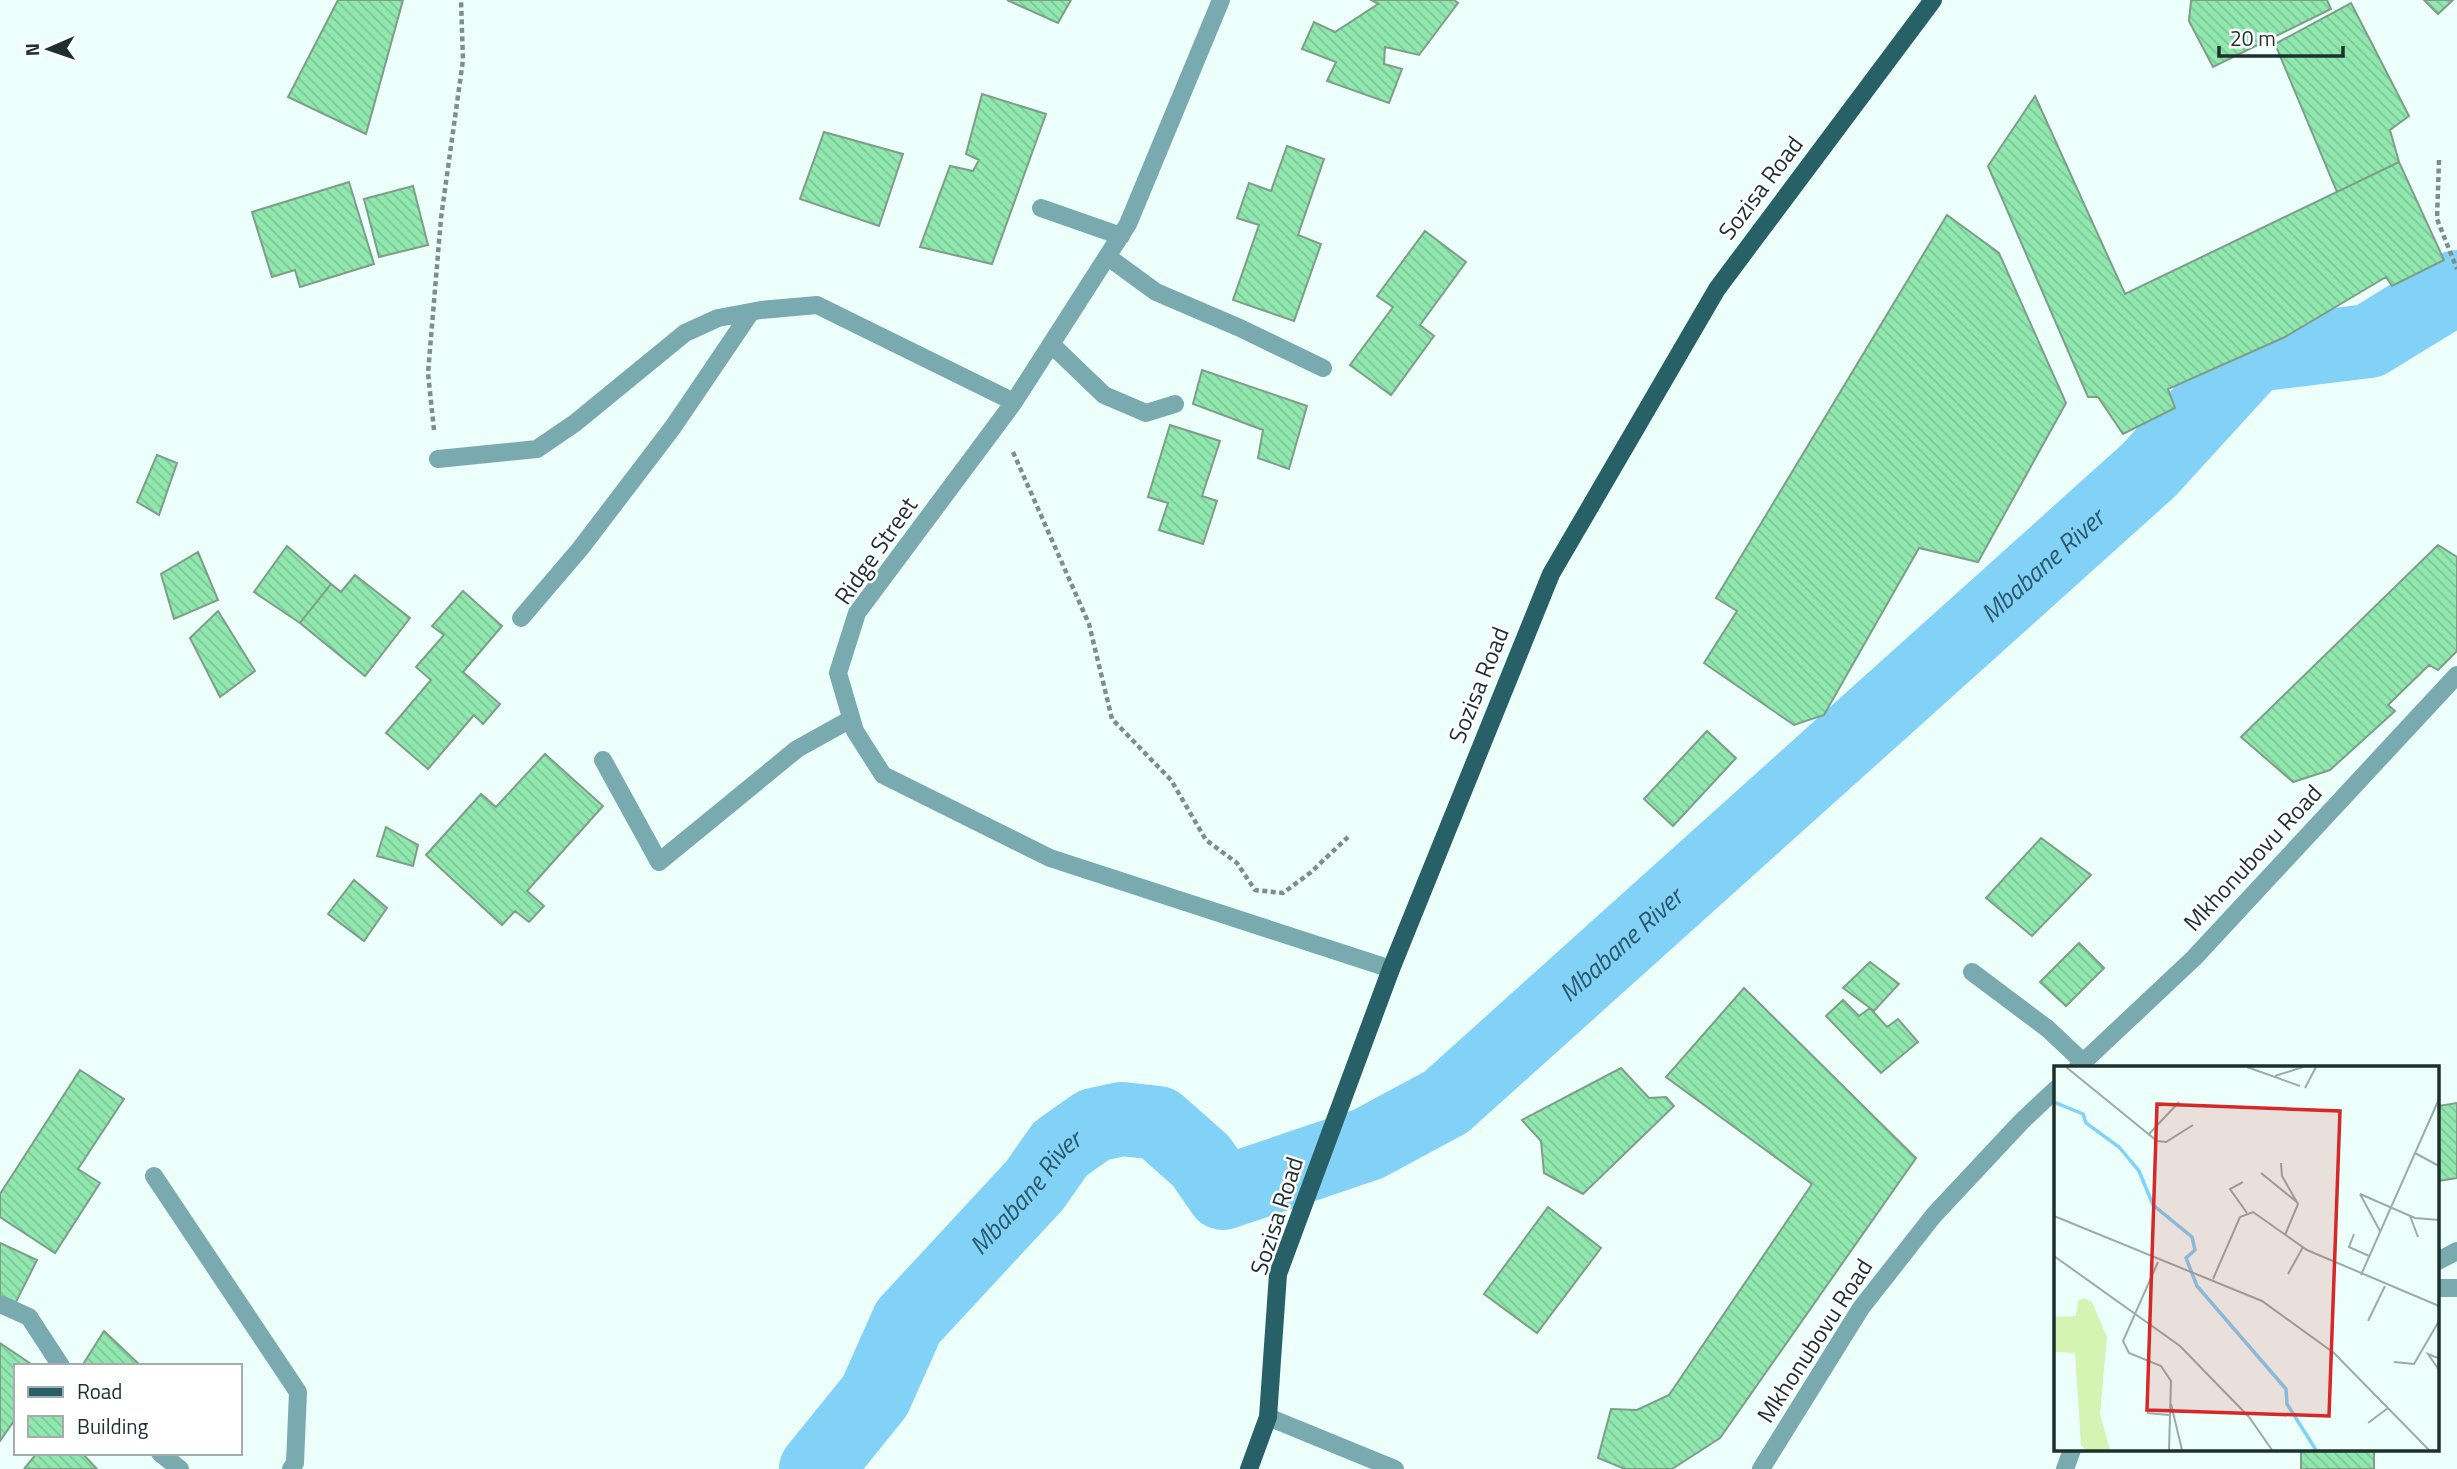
<svg xmlns="http://www.w3.org/2000/svg" width="2457" height="1469" font-family="'Titillium Web',sans-serif">
  <style>
    .lines { fill: none; stroke-linecap: round; stroke-linejoin: round }
    .river { stroke: #82d2f7; stroke-width: 74 }
    .building { fill: url(#building-back-hatch); stroke: #7e9e88; stroke-width: 2 }
    .path { stroke: #7d8f8b; stroke-width: 4.5; stroke-dasharray: 5 3.5; stroke-linecap: butt }
    .lane { stroke: #79aaaf; stroke-width: 18 }
    .street { stroke: #79aaaf; stroke-width: 18 }
    .primary { stroke: #276066; stroke-width: 18 }
    .labels { text-anchor: middle; stroke-width: 5; stroke-linejoin: round; paint-order: stroke }
    .street-label { font-size: 24px; fill: #1e302c; stroke: #fff }
    .water-label { font-size: 26px; font-style: italic; fill: #2a576b; stroke: #fff }
    .inset-river { fill: none; stroke: #82d2f7; stroke-width: 3.5 }
    .inset-road { fill: none; stroke: #9aaca8; stroke-width: 2 }
    .view { fill: #d62828; fill-opacity: 0.15; stroke: #d62828; stroke-width: 3.5 }
    .inset-edge { fill: none; stroke: #1e302c; stroke-width: 3.5 }
  </style>
  <defs>
    <pattern id="building-back-hatch" width="6" height="6" patternUnits="userSpaceOnUse" patternTransform="scale(1.75)"><rect width="6" height="6" fill="#90e8af"/><path d="M-1 5l2 2M0 0l6 6M5-1l2 2" fill="none" stroke="#7cc797"/></pattern>
  </defs>
  <rect width="100%" height="100%" fill="#edfffb"/>
  <g class="lines">
    <path class="river" id="s1" d="M816,1469l59,-73 33,-74 127,-137 25,-36 34,-24 28,-6 36,4 43,38 22,32 145,-49 78,-42 703,-632 105,-115 115,-14 88,-54"/>
  </g>
  <path class="building" d="M338,0h65l-37,134 -78,-37z
    M1007,0h64l-13,23z
    M1371,0h83l4,3 -39,52 -34,-8 -1,17 18,5 -13,34 -62,-22 9,-19 -34,-13 12,-27 21,10 43,-28z
    M2193,0h134l4,9 -118,58 -24,-46 2,-20z
    M2424,0h29l-15,14z
    M2351,3l58,113 -19,14 9,32 -62,30 -62,-148z
    M982,94l64,20 -54,150 -72,-17 30,-81 23,5 6,-11 -13,-6z
    M2035,96l90,198 274,-132 45,98 -52,26 -6,-9 -101,60 -117,52 7,19 -52,26 -25,-37h-10l-100,-231z
    M824,132l79,22 -24,72 -79,-27z
    M1287,146l37,13 -26,76 23,9 -27,77 -61,-21 26,-75 -22,-7 12,-35 22,8z
    M349,182l25,82 -74,23 -5,-17 -23,7 -20,-65z
    M413,186l15,59 -49,12 -15,-58z
    M1947,215l52,38 67,150 -88,159 -59,-14 -95,167 -30,10 -90,-62 33,-52 -21,-13z
    M1425,231l41,31 -46,63 14,11 -43,59 -41,-30 43,-58 -16,-11z
    M1202,370l105,36 -18,63 -31,-11 5,-28 -70,-26z
    M1170,425l50,16 -18,55 15,5 -14,43 -44,-14 9,-27 -20,-6z
    M157,455l20,8 -18,52 -22,-13z
    M2438,545l19,12v94l-19,19 -9,-5 -41,40 7,6 -65,59 -37,12 -52,-45z
    M287,546l44,38 -31,39 -46,-31z
    M198,552l20,48 -44,19 -13,-45z
    M355,575l55,43 -45,58 -65,-53 31,-39 10,8z
    M463,591l39,35 -39,46 37,32 -17,20 -9,-9 -46,54 -42,-36 45,-53 -15,-13 28,-32 -12,-9z
    M218,611l37,60 -35,26 -30,-59z
    M1707,731l29,27 -63,68 -29,-27z
    M545,754l58,52 -76,85 17,15 -15,16 -14,-11 -13,14 -76,-70 55,-61 15,13z
    M386,827l32,18 -5,21 -36,-10z
    M2041,838l50,37 -59,61 -46,-38z
    M354,880l33,28 -23,33 -36,-27z
    M2079,943l25,25 -38,38 -26,-24z
    M1870,962l29,22 -25,27 -31,-23z
    M1744,988l172,170 -196,280 -48,31h-47l-27,-11 13,-49 26,1 32,-15 143,-211 -146,-107z
    M1843,1000l16,16 11,-8 17,19 11,-8 20,23 -37,31 -55,-57z
    M1621,1068l28,30 17,-1 8,9 -91,88 -39,-21 -3,-32 -19,-21z
    M80,1070l44,29 -46,70 22,14 -45,70 -55,-36v-23z
    M2457,1103v75l-19,3v-75z
    M1548,1207l53,41 -64,85 -53,-39z
    M0,1243l37,17 -22,44 -15,-7z
    M104,1331l37,35h-59z
    M0,1343l34,23h-18v52l-16,23z
    M2301,1450h73v19h-73z
    M37,1453h45l15,16h-73z"/>
  <g class="lines">
    <path class="path" d="M2439,160l-2,59 20,50
      M434,430l-6,-57 13,-155 22,-158 -2,-60
      M1013,452l76,172 23,95 59,61 35,60 31,23 18,27 28,3 27,-20 38,-36"/>
    <path class="lane" d="M2438,1261l19,-10"/>
    <path class="street" d="M1221,0l-93,224 -114,178 -157,211 -19,60 17,58 28,44 167,83 341,111
      M1041,208l80,28
      M1108,257l48,35 84,36 83,40
      M1052,345l52,50 42,18 29,-9
      M438,459l99,-10 38,-26 110,-90 33,-15 43,-8 56,-5 197,97
      M521,618l59,-69 93,-122 78,-115
      M603,760l56,102 138,-113 54,-30
      M1972,972l76,57 35,33
      M2077,1068l117,-110 263,-283
      M154,1176l144,216 -3,71 -4,6
      M2438,1288h19
      M0,1304l29,13 32,49
      M1268,1417l127,52
      M160,1453l20,16
      M1761,1469l100,-161 73,-93 88,-94 34,-32
      M2065,1469l7,-19"/>
    <path class="primary" d="M1249,1469l19,-52 10,-143 113,-305 160,-395 166,-285 216,-289"/>
  </g>
  <g class="labels">
    <g class="street-label">
      <text transform="translate(1761 188) rotate(-53)" y="8">Sozisa Road</text>
      <text transform="translate(876 551) rotate(-55)" y="8">Ridge Street</text>
      <text transform="translate(1479 685) rotate(-68)" y="8">Sozisa Road</text>
      <text transform="translate(2253 858) rotate(-47)" y="8">Mkhonubovu Road</text>
      <text transform="translate(1277 1216) rotate(-72)" y="8">Sozisa Road</text>
      <text transform="translate(1815 1341) rotate(-57)" y="8">Mkhonubovu Road</text>
    </g>
    <g class="water-label">
      <text dy="9" stroke="none"><textPath href="#s1" startOffset="1652">Mbabane River</textPath></text>
      <text dy="9" stroke="none"><textPath href="#s1" startOffset="1085">Mbabane River</textPath></text>
      <text dy="9" stroke="none"><textPath href="#s1" startOffset="350">Mbabane River</textPath></text>
    </g>
  </g>
  <g transform="translate(2054 1066)">
    <rect width="385" height="385" fill="#edfffb"/>
    <path d="M30,232l8,4 15,35 -7,77 10,36h-24l-5,-5 -6,-92 -21,-1v-35l22,-1 2,-15z" fill="#d3f4b3"/>
    <path class="inset-river" d="M0,36l29,12 3,9 33,24 20,24 14,34 39,32 3,13 -9,8 11,28 89,103 1,15 29,46"/>
    <path class="inset-road" d="M12,1l91,74 9,1 27,-17M193,1l53,19M221,10l28,-9M251,22l11,-21M94,69l31,-33M361,87l24,13M227,97l1,13 16,28 -13,31M207,107l37,30M189,116l-13,7 17,24M306,128l55,24 24,2M306,128l20,37M0,150l208,85 72,52 95,97M356,150l8,21M300,168l-5,13 20,9M0,190l126,90 69,71 23,33M104,196l-35,79 6,12 32,13 10,15 -2,69M234,208l15,-27M307,209l78,-176M159,213l27,-62 13,-5 54,38 132,56M314,255l17,-35M384,292l-10,-4 11,16M340,296l20,2 25,-43M117,338l11,46M93,347l22,2M314,357l20,-15"/>
    <path class="view" d="M103,38l183,7 -11,305 -182,-6z"/>
    <rect width="385" height="385" class="inset-edge"/>
  </g>
  <rect x="14" y="1364" width="228" height="91" fill="#ffffff" stroke="#a5acab" stroke-width="2"/>
  <rect x="28" y="1387" width="35" height="10" fill="#276066" stroke="#a5acab" stroke-width="2"/>
  <text x="77" y="1399" font-size="21" fill="#1e302c">Road</text>
  <rect x="28" y="1416" width="35" height="21" fill="url(#building-back-hatch)" stroke="#a5acab" stroke-width="2"/>
  <text x="77" y="1434" font-size="21" fill="#1e302c">Building</text>
  <g transform="translate(49 49) rotate(268)" stroke="#ffffff" stroke-width="5" paint-order="stroke">
  <path d="M0-5L12 26L0 18L-12 26Z" fill="#1e302c"/>
  <text y="-10" font-size="19" font-weight="bold" text-anchor="middle" fill="#1e302c">N</text>
  </g>
  <path d="M2219 46v10h124v-10" fill="none" stroke="#1e302c" stroke-width="3.5"/>
  <text x="2230" y="46" font-size="21" fill="#1e302c" stroke="#ffffff" stroke-width="5" paint-order="stroke">20 m</text>
</svg>
